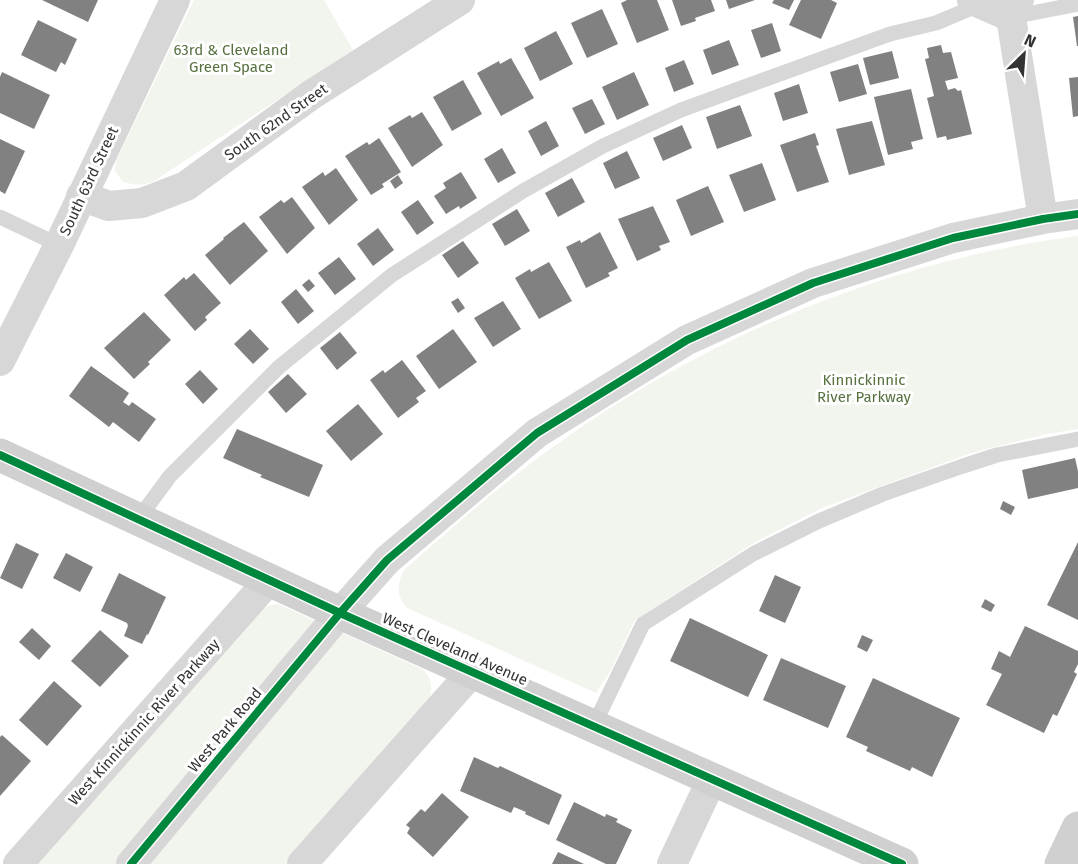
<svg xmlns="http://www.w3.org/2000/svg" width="1078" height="864" font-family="'Fira Sans',sans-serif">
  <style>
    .green { fill: #f1f5ed }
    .building { fill: #818181 }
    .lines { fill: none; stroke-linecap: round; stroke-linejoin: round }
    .lane { stroke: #d7d7d7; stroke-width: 15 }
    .street { stroke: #d7d7d7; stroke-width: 30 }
    .secondary { stroke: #d0d0d0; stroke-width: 33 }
    .cycleway-casing { stroke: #fff; stroke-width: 11 }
    .cycleway { stroke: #00873e; stroke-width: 8 }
    .labels { text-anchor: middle; stroke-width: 6; stroke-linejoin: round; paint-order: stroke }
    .park-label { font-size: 15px; fill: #56703f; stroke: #fff }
    .street-label { font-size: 15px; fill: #333; stroke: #fff }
  </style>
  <rect width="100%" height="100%" fill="#fff"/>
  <path class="green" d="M194,0h130l29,50 -199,131c-10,5 -20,4 -31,1l-8,-11 1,-10z
    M1078,236v193l-31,5 -76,19 -149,55 -70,36 -117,76 -24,50 -15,23 -189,-85c-11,-13 -10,-22 -4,-37 49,-43 97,-86 150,-124 153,-111 338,-187 525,-211z
    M278,604l144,65c12,12 11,21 5,37l-141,158h-250l227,-255 7,-4z"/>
  <path class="building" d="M42,0h56l-10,22z
    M627,0h30l12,30 -32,13 -16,-40z
    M672,0h39l4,11 -20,7 1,3 -15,5z
    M726,0h29l-26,9z
    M774,0h20l-5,10 -17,-7z
    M801,0h30l6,3 -16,36 -32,-14z
    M602,9l16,35 -31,14 -16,-35z
    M1078,16v30h-1l-4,-29z
    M38,20l39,19 -12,26 -4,-3 -5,10 -35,-17z
    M772,23l9,28 -20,7 -10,-28z
    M556,31l17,33 -33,17 -16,-33z
    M729,40l10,25 -27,10 -9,-25z
    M941,45l2,8 8,-1 7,26 -13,3 3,9 7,-2 3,3 3,-1 11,44 -25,6 -1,-4 -9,2 -10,-40 7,-2 -9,-37 4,-1 -2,-10z
    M892,51l7,27 -29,7 -7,-27z
    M511,58l23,40 -33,18 -24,-43 22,-12 1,3z
    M684,60l10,24 -20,8 -9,-24z
    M858,64l9,30 -28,8 -9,-30z
    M2,72l48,23 -16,34 -34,-16v-36z
    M634,72l15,33 -32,15 -15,-33z
    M1078,77v39l-5,1 -4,-39z
    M463,80l19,34 -30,17 -19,-34z
    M799,84l9,29 -25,8 -9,-28z
    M911,89l12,50 -12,3 2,7 -25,6 -14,-58z
    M592,99l13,25 -20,10 -13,-26z
    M740,105l12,31 -35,13 -11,-32z
    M422,112l21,33 -31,22 -24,-39 22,-13 2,3z
    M546,121l13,25 -18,10 -13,-25z
    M872,121l13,44 -36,10 -13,-46z
    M682,125l10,23 -29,13 -10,-23z
    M815,133l4,12 -3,1 13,36 -32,10 -17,-47z
    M379,138l22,34 -19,12 2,3 -13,8 -26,-39 22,-14 2,3z
    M0,139l25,12 -20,43 -5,-3z
    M502,148l14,25 -18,10 -14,-24z
    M627,151l13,27 -25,11 -12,-26z
    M762,163l14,37 -32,12 -15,-37z
    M336,168l22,32 -29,25 -27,-38 21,-15 2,4z
    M461,172l16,26 -17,11 -1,-3 -13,8 -12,-18 12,-8 -3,-5z
    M398,175l5,8 -8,6 -5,-8z
    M572,178l13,24 -27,15 -13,-24z
    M708,186l16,36 -33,14 -15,-36z
    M292,197l23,31 -28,26 -28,-37 22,-17 3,3z
    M418,200l16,23 -17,12 -16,-23z
    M653,206l17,36 -11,4 2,4 -24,11 -19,-42z
    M517,209l13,22 -25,15 -13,-22z
    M244,222l24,29 -38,34 -25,-30 19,-16 -1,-1z
    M378,228l16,22 -21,16 -16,-22z
    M600,232l18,36 -10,5 2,3 -24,12 -20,-41 14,-7 1,3z
    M463,241l16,22 -21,15 -16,-23z
    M339,257l17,22 -21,16 -17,-22z
    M549,262l23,39 -33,18 -24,-41 15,-9 1,3z
    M194,273l27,30 -16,14 2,3 -12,11 -31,-36 20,-18 2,3z
    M309,279l6,7 -7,6 -6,-7z
    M296,289l18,22 -16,13 -17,-22z
    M458,298l7,10 -7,5 -7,-11z
    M503,301l18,28 -28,18 -19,-29z
    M144,312l27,28 -23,22 2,2 -16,15 -30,-31z
    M250,329l19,20 -16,15 -19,-20z
    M453,329l24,33 -38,27 -23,-33z
    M340,332l17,21 -20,17 -17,-22z
    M402,360l24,31 -10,7 3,4 -21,16 -28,-38 13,-10 2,3z
    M91,366l38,27 -6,9 6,4 3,-4 24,17 -17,23 -26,-20 -4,5 -40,-31z
    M200,370l18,19 -15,15 -18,-20z
    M288,374l19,20 -21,19 -18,-21z
    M358,404l25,30 -32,27 -25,-30z
    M237,429l86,36 -14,32 -49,-20 2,-2 -39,-17z
    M1075,458l3,13v17l-50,11 -6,-29z
    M1003,501l12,6 -4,8 -11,-6z
    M1078,542v78l-31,-15z
    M16,543l23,11 -17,35 -22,-11z
    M66,553l27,14 -13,25 -27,-14z
    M119,573l47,24 -18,38 -1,-1 -5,10 -18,-8 4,-10 -1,-3 -26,-12z
    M775,575l26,12 -16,36 -26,-12z
    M985,599l10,6 -4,7 -10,-5z
    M690,618l78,37 -20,42 -78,-36z
    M1025,626l53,25v13l-4,8 3,2 -20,42 -4,-2 -9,19 -58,-28 16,-31 -11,-5 8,-18 11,6z
    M32,628l19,18 -12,14 -20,-18z
    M100,630l29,26 -29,31 -29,-26z
    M862,635l11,5 -6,12 -10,-5z
    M781,658l65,28 -18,42 -65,-28z
    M873,678l87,40 -28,59 -20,-10 -2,4 -44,-20 2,-4 -22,-10z
    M54,681l28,25 -35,40 -28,-26z
    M2,735l29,26 -31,35v-59z
    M474,757l24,11 2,-2 62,29 -13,30 -24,-11 1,-2 -12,-5 -3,6 -51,-22z
    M442,793l27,24 -36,40 -26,-24 3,-5 -4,-3 15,-16 4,3z
    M574,802l31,15 1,-3 12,5 -2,3 16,8 -16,34h-10l-50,-24z
    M558,852l26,12h-32z"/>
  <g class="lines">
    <path class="lane" d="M1011,17l67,-13
      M0,217l59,28
      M139,518l31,-42 109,-109 113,-92 131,-84 80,-45 78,-36 209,-76 46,-11 45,-19
      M594,725l49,-101 110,-70 66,-33 64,-27 80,-28 34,-11 81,-16"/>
    <path class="street" d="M972,0l39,17
      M1019,0l-8,17 32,202
      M81,196l28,10 33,-3 44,-17 125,-91 149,-95
      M0,361l59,-116 116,-245
      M18,864l252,-285
      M131,864l209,-251 47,-53 150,-127 150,-93 126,-57 140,-45 90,-19 35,-5
      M302,864l171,-193
      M672,864l40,-85"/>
    <path class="secondary" d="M0,455l340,158 562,251
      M1061,864l17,-36"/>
    <defs>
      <path id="cycleway" d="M0,455l340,158 562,251
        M131,864l209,-251 47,-53 150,-127 150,-93 126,-57 140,-45 90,-19 35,-5"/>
    </defs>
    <use href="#cycleway" class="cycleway-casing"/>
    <use href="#cycleway" class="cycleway"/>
  </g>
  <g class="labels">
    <g class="park-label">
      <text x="231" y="55">63rd &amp; Cleveland<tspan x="231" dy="17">Green Space</tspan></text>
      <text x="864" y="385">Kinnickinnic<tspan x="864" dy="17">River Parkway</tspan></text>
    </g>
    <g class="street-label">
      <text transform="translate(276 122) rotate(-35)" y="5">South 62nd Street</text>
      <text transform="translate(89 181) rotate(-65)" y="5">South 63rd Street</text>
      <text transform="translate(455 649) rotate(24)" y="5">West Cleveland Avenue</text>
      <text transform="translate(144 722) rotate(-48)" y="5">West Kinnickinnic River Parkway</text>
      <text transform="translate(225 730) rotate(-50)" y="5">West Park Road</text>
    </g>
  </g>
  <g transform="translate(1024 54) rotate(25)" stroke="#ffffff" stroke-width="4.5" paint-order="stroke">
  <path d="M0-4.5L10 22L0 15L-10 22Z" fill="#333333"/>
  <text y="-9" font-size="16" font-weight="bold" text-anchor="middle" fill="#333333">N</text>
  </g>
</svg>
